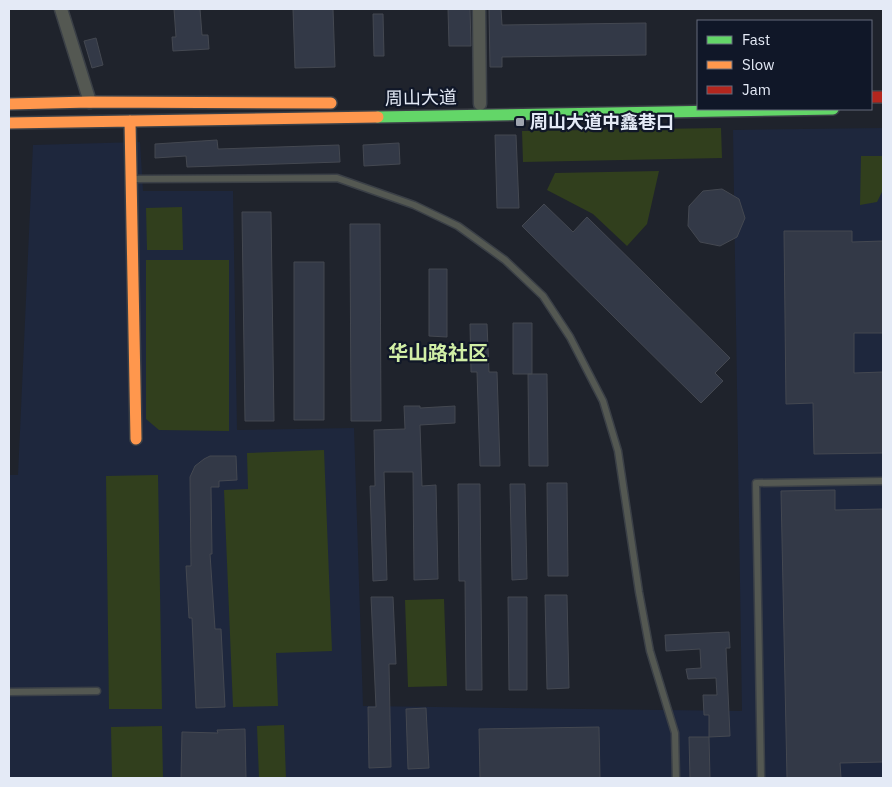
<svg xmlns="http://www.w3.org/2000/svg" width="892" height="787" font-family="'IBM Plex Sans','Noto Sans SC',sans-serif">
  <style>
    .built { fill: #1e273d }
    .green { fill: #313f1d }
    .building { fill: #333947; stroke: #444851 }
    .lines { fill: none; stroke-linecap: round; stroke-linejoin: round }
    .lane-casing { stroke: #3b4047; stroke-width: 9 }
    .street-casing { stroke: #3b4047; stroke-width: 15 }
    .fast-casing { stroke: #3b4047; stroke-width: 14 }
    .slow-casing { stroke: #3b4047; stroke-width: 14 }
    .jam-casing { stroke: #3b4047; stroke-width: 14 }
    .lane { stroke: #545852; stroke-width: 6 }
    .street { stroke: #545852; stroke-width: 12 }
    .fast { stroke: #63d668; stroke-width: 11 }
    .slow { stroke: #ff974d; stroke-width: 11 }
    .jam { stroke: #b3261e; stroke-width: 11 }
    .poi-dot { fill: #9fa4af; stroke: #101728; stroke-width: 2 }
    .labels { text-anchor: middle; stroke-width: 4.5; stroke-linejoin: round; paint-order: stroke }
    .street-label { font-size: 18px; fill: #e4eaf6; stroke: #101728 }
    .poi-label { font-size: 18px; font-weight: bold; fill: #e4eaf6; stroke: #101728; text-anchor: start }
    .quarter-label { font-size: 20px; font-weight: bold; fill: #d1efa6; stroke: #101728 }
  </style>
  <rect width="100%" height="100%" fill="#1f232c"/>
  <path class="built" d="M883,128v650h-874v-303h9l15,-330 107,-3 3,49h90l4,239 117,-2 9,278 379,5 -9,-581z"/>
  <path class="green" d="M721,128l1,30 -199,4 -1,-31z
    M861,156h22l-1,36 -5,10 -17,3z
    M659,171l-12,53 -20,22 -34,-32 -46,-24 8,-17z
    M182,207l1,43h-36l-1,-42z
    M146,260h83v171l-70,-1 -13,-11z
    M324,450l8,201 -56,2 2,53 -45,1 -9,-217 24,-1 -1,-36z
    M158,475l4,234h-53l-3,-233z
    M444,599l3,87 -39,1 -3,-87z
    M284,725l2,53h-27l-2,-52z
    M162,726l1,52h-51l-1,-51z"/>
  <path class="building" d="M174,9h26l2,26h6l1,14 -36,2 -1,-14h4z
    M293,9h40l2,58 -40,1z
    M448,9h22l1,37h-22z
    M489,9h12l1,16 144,-2v32l-144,2v10h-12z
    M373,14h10l1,42h-10z
    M96,38l7,27 -11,3 -8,-27z
    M495,135h21l3,73h-22z
    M217,140l1,9 121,-4 1,17 -153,5 -1,-11 -31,2v-14z
    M399,143l1,21 -36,2 -1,-21z
    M722,189l17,10 6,19 -8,19 -17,9 -20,-4 -12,-16 1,-20 14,-15z
    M544,204l29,28 14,-15 143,141 -15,15 8,8 -22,22 -179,-177z
    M242,212h29l3,209h-29z
    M350,224h30l1,197h-30z
    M784,231h68v11l31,-1v92h-29v40l29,-1v81l-69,1 -1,-51 -27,1z
    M294,262h30v158h-30z
    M429,269h18v68l-18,-1z
    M513,323h19v51h-19z
    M470,324h17l2,48h8l3,94h-20l-3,-94h-6z
    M528,374h19l1,92h-19z
    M404,406h16v2l35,-2v17l-35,2 2,61 14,-1 2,94 -24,1 -1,-108h-29l3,108 -14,1 -3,-95h5l-1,-56 31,-1z
    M210,456h26l1,24 -18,1v6h-8l1,67h-2l5,75h6l4,78 -29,1 -4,-90h-3l-3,-52h5l-1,-89 5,-11 9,-7z
    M547,483h20l1,93h-20z
    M458,484h22l2,206h-16l-1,-109h-6z
    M510,484h15l2,95 -15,1z
    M835,490v20l48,-1v253l-43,1 1,15h-54l-6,-287z
    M545,595h22l2,93 -22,1z
    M371,597h22l3,67h-7l2,103 -22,1 -1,-61h8z
    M508,597h19v93h-18z
    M729,632l1,16h-4l4,88 -21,1v-22h-5l-1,-20h14l-1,-17 -28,1 -2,-10 15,-1 -1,-19 -34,2 -1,-16z
    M426,708l3,60 -21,1 -2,-60z
    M599,727l1,51h-120l-1,-49z
    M245,729l1,49h-65l1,-46 36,1 -1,-3z
    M689,737h20l1,41h-20z"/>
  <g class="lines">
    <defs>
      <path id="lane" d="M132,179l205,-1 77,27 44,21 47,34 38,36 27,41 33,64 15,50 21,141 11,59 25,82 1,45
        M9,692l88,-1
        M761,778l-5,-295 127,-2"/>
      <path id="street" d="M61,9l29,93
        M479,9l1,95"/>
      <path id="fast" d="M378,117l455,-8"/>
      <path id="slow" d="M9,104l81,-2 241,1
        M130,121l6,318
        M9,123l369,-6"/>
      <path id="jam" d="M871,97h12"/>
    </defs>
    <use href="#lane" class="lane-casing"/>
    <use href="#street" class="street-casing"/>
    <use href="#fast" class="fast-casing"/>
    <use href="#slow" class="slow-casing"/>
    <use href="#jam" class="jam-casing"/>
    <use href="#lane" class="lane"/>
    <use href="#street" class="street"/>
    <use href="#fast" class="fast"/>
    <use href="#slow" class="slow"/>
    <use href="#jam" class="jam"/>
  </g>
  <rect class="poi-dot" x="515" y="117" width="10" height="10" rx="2.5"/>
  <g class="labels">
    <g class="street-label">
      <text transform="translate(421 98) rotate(-1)" y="6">周山大道</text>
    </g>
    <g class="poi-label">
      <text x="530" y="128">周山大道中鑫巷口</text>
    </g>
    <g class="quarter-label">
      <text x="438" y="360">华山路社区</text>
    </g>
  </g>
  <rect width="892" height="787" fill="none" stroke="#e4eaf6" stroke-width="20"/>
  <rect x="697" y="20" width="175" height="90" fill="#101728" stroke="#656b7a"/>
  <rect x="707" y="36" width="25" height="8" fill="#63d668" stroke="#656b7a"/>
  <text x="742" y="45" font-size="15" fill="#e4eaf6">Fast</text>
  <rect x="707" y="61" width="25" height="8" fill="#ff974d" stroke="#656b7a"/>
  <text x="742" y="70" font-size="15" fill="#e4eaf6">Slow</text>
  <rect x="707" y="86" width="25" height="8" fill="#b3261e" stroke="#656b7a"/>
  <text x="742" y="95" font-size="15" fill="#e4eaf6">Jam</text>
</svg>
